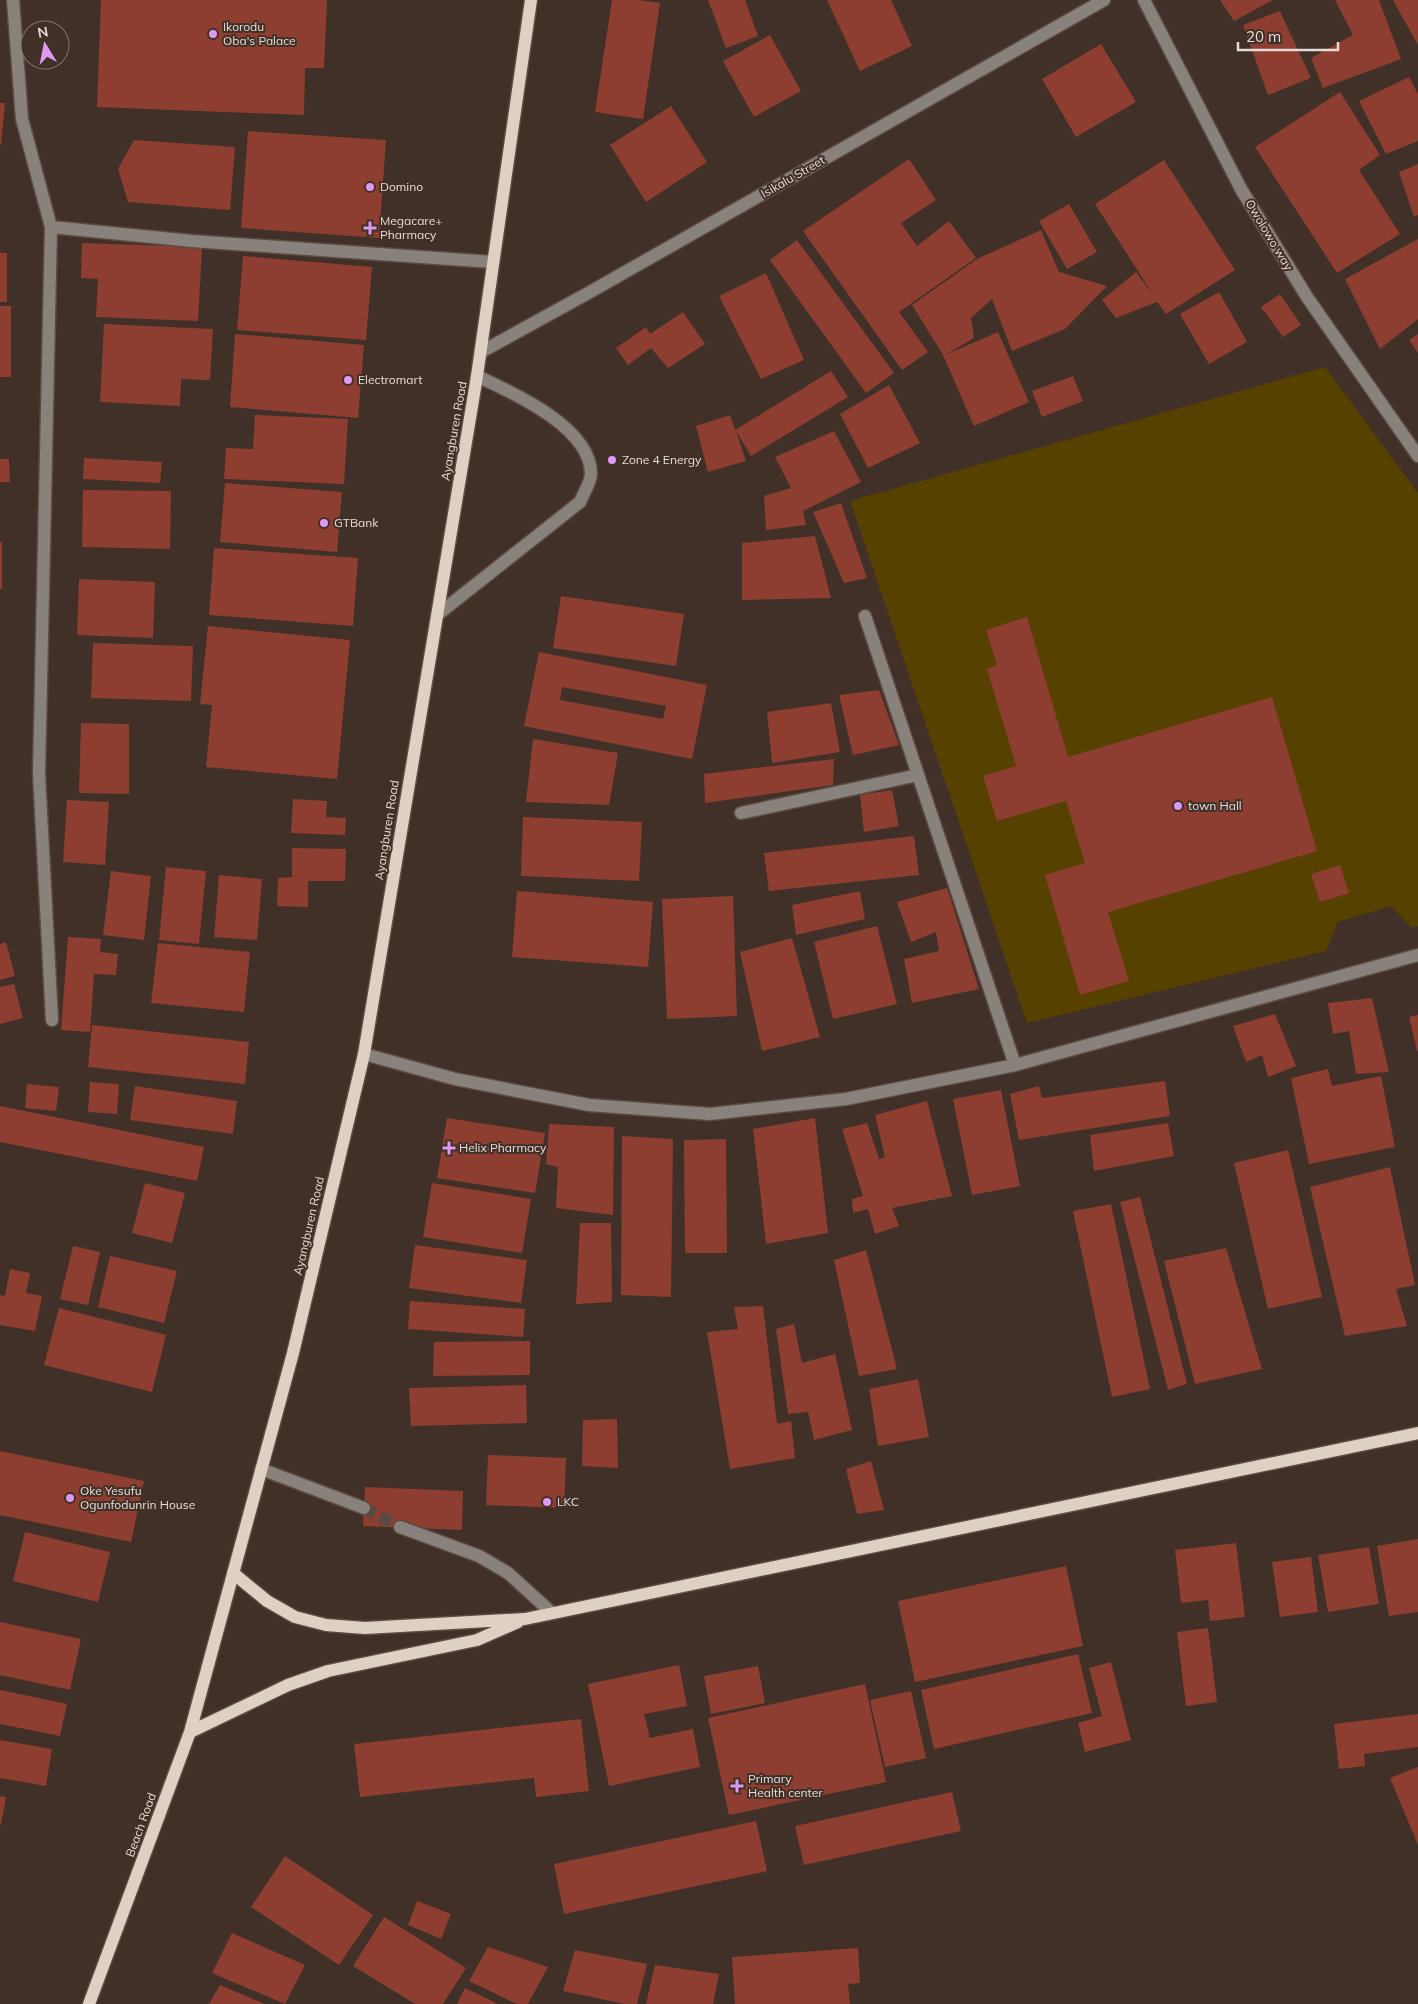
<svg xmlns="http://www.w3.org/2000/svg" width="1418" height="2004" font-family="Mulish,sans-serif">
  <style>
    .green { fill: #564101 }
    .building { fill: #8d3e31; fill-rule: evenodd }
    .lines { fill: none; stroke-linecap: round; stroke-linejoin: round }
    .minor-tunnel { stroke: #594a41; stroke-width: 12; stroke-dasharray: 12 6; stroke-linecap: butt }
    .minor-casing { stroke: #5b4c43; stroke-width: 15 }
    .major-casing { stroke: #5b4c43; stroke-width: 15 }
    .minor { stroke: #89827c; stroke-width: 12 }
    .major { stroke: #ded1c3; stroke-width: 12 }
    .poi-dot { fill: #dd99f3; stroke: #403027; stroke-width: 2 }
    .labels { text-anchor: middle; stroke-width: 4; stroke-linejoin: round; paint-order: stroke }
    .poi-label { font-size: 12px; fill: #e6dcd6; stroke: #403027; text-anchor: start }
    .street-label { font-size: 12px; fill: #e6dcd6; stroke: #403027 }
  </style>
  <rect width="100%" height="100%" fill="#403027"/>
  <path class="green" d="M1325,367l93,126v433l-6,2 -21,-22 -53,16 -12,29 -299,72 -177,-522z"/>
  <path class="building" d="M101,0h226l-3,68h-19l-1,47 -207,-8z
    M612,0h26l22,3 -17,116 -48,-7z
    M708,0h37l13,36 -32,12z
    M827,0h64l21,46 -52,25z
    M1220,0h53l-39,21z
    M1335,0h44l22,59 -78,29 -12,-30 42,-23z
    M1393,0h25v45z
    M1280,11l31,67 -43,17 -25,-70z
    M770,35l31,56 -47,26 -31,-56z
    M1101,44l35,58 -60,35 -34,-58z
    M1409,77l9,17v47l-32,13 -27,-53z
    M1340,92l40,63 -21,15 41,64 -63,39 -82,-126z
    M0,103h5l-4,42h-1z
    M671,106l36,56 -61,40 -36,-57z
    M248,131l138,9 -7,98 -138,-10z
    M134,140l101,7 -5,63 -102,-8 -10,-33z
    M909,159l27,41 -35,23 16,23 32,-25 27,37 -77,54 29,40 -26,18 -99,-139z
    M1164,160l71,110 -69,44 -9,-12 -41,16 -14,-18 34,-28 18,24 -59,-92z
    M1418,164v51l-4,2 -15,-45z
    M1069,204l28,48 -30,17 -28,-48z
    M1041,230l18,42 48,14 -42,43 -53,22 -20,-52 -21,19 3,20 -29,17 53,-23 31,70 -55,24 -31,-71 -31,-50 65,-46z
    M1418,239v80l-38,30 -35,-70z
    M797,240l97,133 -28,20 -96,-133z
    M82,243l120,4 -4,74 -102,-4 2,-38 -17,-1z
    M0,253h7v49h-7z
    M243,256l129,11 -6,73 -129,-10z
    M766,273l38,87 -43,19 -42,-83z
    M1219,292l28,50 -38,22 -29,-50z
    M1280,294l21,31 -18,12 -22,-30z
    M0,306h11v71h-11z
    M683,312l22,32 -37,24 -17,-20 -23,17 -12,-17 30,-21 4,7z
    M104,324l109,5 -3,51 -29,-1 -1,27 -80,-4z
    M235,334l129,11 -6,73 -128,-11z
    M1418,334v19l-9,-13z
    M831,371l17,26 -97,59 -15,-25 10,30 -38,11 -12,-46 34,-11 5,15z
    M1073,376l10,25 -41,16 -10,-26z
    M889,385l31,58 -52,25 -28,-54z
    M255,415l93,4 -4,65 -120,-5 2,-31 27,1z
    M834,431l27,51 -58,29 3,14 -40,5 -2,-34 27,-8 -16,-31z
    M84,458l78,4 -2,21 -77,-4z
    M0,459h9l1,23h-10z
    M225,483l117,9 -5,60 -117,-10z
    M83,490l88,1 -1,58 -88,-2z
    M841,503l26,75 -23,5 -31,-71z
    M815,536l16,62 -89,2v-57z
    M0,542h2v47h-2z
    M214,548l144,10 -5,68 -144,-11z
    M79,579l76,3 -2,56 -76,-3z
    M561,596l123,18 -8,52 -123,-18z
    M1027,617l41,140 204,-60 45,154 -209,61 21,69 -49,14 -35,-120 40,-12 -19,-62 -69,20 -14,-45 33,-10 -29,-97 10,-4 -11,-35z
    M208,626l142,14 -13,139 -131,-12 6,-62 -12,-1z
    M93,643l100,3 -2,55 -100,-3z
    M539,652l168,33 -15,74 -168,-33zM562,687l104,19 -3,13 -103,-19z
    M879,690l20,55 -46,10 -14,-60z
    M831,703l9,49 -68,11 -5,-51z
    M81,723l48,1v70l-50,-1z
    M533,739l85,14 -9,52 -83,-3z
    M834,759l-1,26 -128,18 -1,-29z
    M892,790l7,36 -35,6 -4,-37z
    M293,799l34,2 -1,16 20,1 -1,17 -54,-2z
    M67,800l42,2 -4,63 -42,-3z
    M523,817l119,5 -3,59 -118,-5z
    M914,836l5,39 -150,16 -5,-38z
    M292,848l54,1 -1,32h-37v26l-31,-1 1,-28 14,-1z
    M1340,865l9,28 -29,9 -9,-28z
    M166,867l40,4 -7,73 -40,-4z
    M111,871l40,5 -7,64 -41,-5z
    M219,875l43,4 -5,61 -43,-3z
    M947,888l32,101 -67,14 -8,-44 35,-8 -3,-19 -25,10 -14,-40z
    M517,891l136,11 -5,65 -136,-10z
    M860,891l5,28 -69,16 -4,-30z
    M733,896l4,120 -70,3 -5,-120z
    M877,926l20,78 -64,15 -19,-77z
    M68,937l33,2 -1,13 18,2 -2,21 -22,-1 -4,58 -29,-2z
    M792,938l28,99 -58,14 -22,-99z
    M6,942l9,34 -15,4v-36z
    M158,943l92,9 -6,60 -93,-9z
    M14,984l9,34 -23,6v-37z
    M1372,998l17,74 -33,2 -7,-43 -16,3 -5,-31z
    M1275,1014l21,52 -28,11 -6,-22 -16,7 -13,-36z
    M1418,1015v36h-1l-8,-34z
    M92,1025l157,17 -4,42 -157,-17z
    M1328,1069l4,17 49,-10 14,71 -86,17 -18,-86z
    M1165,1081l5,35 -151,24 -9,-46 29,-8 3,12z
    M90,1082l29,2 -2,30 -29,-2z
    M27,1084l32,3 -3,24 -31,-3z
    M135,1086l102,15 -4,33 -103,-14z
    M1001,1090l19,96 -48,9 -19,-96z
    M927,1101l25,95 -60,12 7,18 -24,8 -7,-25 -15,4 -1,-14 11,-3 -21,-67 25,-6 12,36 6,-2 -10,-42z
    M0,1106l204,41 -7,34 -197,-39z
    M447,1118l98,15 -10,60 -98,-15z
    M815,1118l13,115 -62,11 -13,-115z
    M1168,1123l6,33 -80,15 -4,-36z
    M549,1124l65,3 -1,88 -57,-7 2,-41 -12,-3z
    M622,1136l51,3 -2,158 -50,-2z
    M726,1139l1,114h-42l-1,-113z
    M1288,1150l34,147 -54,12 -34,-146z
    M1390,1167l25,118 -19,4 11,37 -62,10 -35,-149z
    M145,1183l40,10 -13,50 -40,-10z
    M432,1183l99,16 -9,54 -99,-16z
    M1140,1197l47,187 -19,6 -48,-188z
    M1111,1204l39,185 -38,8 -39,-186z
    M580,1223h31l1,79 -36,2z
    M415,1245l112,15 -6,43 -112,-15z
    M73,1246l27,6 -12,53 -28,-6z
    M1226,1248l36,121 -67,15 -31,-123z
    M866,1250l31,119 -38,7 -25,-116z
    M110,1256l67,15 -13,52 -66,-16z
    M10,1269l20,4 -4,20 16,3 -7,35 -35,-6v-30l5,1z
    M410,1301l115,8 -2,28 -115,-8z
    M763,1306l14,118 14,-3 4,37 -65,11 -23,-137 31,-3 -4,-22z
    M59,1308l107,27 -14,57 -108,-27z
    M794,1324l8,39 33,-9 17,76 -38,10 -6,-28 -20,2 -12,-85z
    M530,1341v34l-97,1 1,-34z
    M918,1379l11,58 -51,9 -9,-57z
    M526,1385l1,38 -116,3 -2,-38z
    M617,1419l1,49 -36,-2 1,-46z
    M0,1451l144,30 -13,61 -131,-27z
    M488,1455l78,3 -2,50 -78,-3z
    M871,1461l13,49 -27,4 -11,-45z
    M365,1487l98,4 -1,39 -99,-4z
    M25,1532l85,20 -12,50 -85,-21z
    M1418,1539v73l-29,4 -12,-70z
    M1236,1543l9,74 -35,4 -2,-21 -27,3 -6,-53z
    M1369,1547l10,57 -51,8 -10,-57z
    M1311,1557l7,55 -38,5 -8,-55z
    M1066,1566l17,80 -168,36 -17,-81z
    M0,1622l81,17 -11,51 -70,-15z
    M1208,1628l9,74 -31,4 -9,-74z
    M1078,1654l14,59 -158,36 -13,-59z
    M1111,1662l20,78 -46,12 -7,-29 24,-7 -13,-48z
    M679,1665l8,41 -43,8 6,24 43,-9 7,38 -91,19 -21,-102z
    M758,1666l7,37 -54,11 -7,-38z
    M865,1684l21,98 -157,33 -21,-97z
    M0,1690l67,14 -7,32 -60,-12z
    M911,1691l15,67 -41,9 -15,-67z
    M1418,1714v33l-54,7 1,12 -26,3 -5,-45z
    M581,1719l8,72 -53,6 -2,-19 -174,19 -6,-53z
    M0,1740l52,9 -6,37 -46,-8z
    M1418,1767v78l-28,-67z
    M952,1792l9,39 -157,34 -9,-39z
    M0,1796l6,1 -5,28h-1z
    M756,1821l11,50 -203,43 -10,-50z
    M285,1856l88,59 -34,50 -88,-58z
    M417,1901l34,13 -10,25 -33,-14z
    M384,1917l82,51 -23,36h-28l-62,-38z
    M232,1933l73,32 -20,39 -73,-31z
    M488,1947l60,20 -20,37h-11l-48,-23z
    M858,1948l2,35 -12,1 2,20h-115l-3,-47z
    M575,1950l72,14 -10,40h-12l-62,-13z
    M655,1965l64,9 -6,30h-67z
    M220,1985l45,19h-56z
    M465,1988l33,16h-41z"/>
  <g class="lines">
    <path class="minor-tunnel" d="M364,1508l36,19"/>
    <defs>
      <path id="minor" d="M13,0l9,119 29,108 -12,547 13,246
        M1144,0l97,189 66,108 111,159
        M51,227l141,14 301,21
        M481,352l109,-60 514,-292
        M437,615l143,-113c3,-8 11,-20 11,-28 0,-47 -78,-81 -114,-98
        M865,616l150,449
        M741,813l177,-38
        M364,1054l91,25 134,26 121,9 136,-15 169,-34 403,-110
        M261,1469l103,39
        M400,1527l79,29 29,17 44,40"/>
      <path id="major" d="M233,1573l34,28 28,16 31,8 39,3 160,-9 893,-186
        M190,1732l98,-47 40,-14 149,-31 41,-18
        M89,2004l101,-272 103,-379 71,-299 113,-678 54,-376"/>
    </defs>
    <use href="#minor" class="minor-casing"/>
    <use href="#major" class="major-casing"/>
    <use href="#minor" class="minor"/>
    <use href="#major" class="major"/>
  </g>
  <g class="poi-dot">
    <circle cx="213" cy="34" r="5"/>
    <circle cx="370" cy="187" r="5"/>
    <path d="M367.5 220.5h5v5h5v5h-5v5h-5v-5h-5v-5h5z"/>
    <circle cx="348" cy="380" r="5"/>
    <circle cx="612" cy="460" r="5"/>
    <circle cx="324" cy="523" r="5"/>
    <circle cx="1178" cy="806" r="5"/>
    <path d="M446.5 1140.5h5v5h5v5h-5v5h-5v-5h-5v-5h5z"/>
    <circle cx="70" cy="1498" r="5"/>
    <circle cx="547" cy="1502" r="5"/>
    <path d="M734.5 1778.5h5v5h5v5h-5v5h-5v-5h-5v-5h5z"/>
  </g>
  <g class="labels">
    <g class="poi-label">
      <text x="223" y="31">Ikorodu<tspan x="223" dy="14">Oba's Palace</tspan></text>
      <text x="380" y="191">Domino</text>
      <text x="380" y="225">Megacare+<tspan x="380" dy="14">Pharmacy</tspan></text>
      <text x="358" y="384">Electromart</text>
      <text x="622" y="464">Zone 4 Energy</text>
      <text x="334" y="527">GTBank</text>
      <text x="1188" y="810">town Hall</text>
      <text x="459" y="1152">Helix Pharmacy</text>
      <text x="80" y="1495">Oke Yesufu<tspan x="80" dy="14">Ogunfodunrin House</tspan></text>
      <text x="557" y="1506">LKC</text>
      <text x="748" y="1783">Primary<tspan x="748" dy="14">Health center</tspan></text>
    </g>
    <g class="street-label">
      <text transform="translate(793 177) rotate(-30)" y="4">Isikalu Street</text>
      <text transform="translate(1269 235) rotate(59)" y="4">Owolowo way</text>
      <text transform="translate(454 431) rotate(-80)" y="4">Ayangburen Road</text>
      <text transform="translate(387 830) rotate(-81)" y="4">Ayangburen Road</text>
      <text transform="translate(309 1226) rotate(-77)" y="4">Ayangburen Road</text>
      <text transform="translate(141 1825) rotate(-70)" y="4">Beach Road</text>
    </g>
  </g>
  <g transform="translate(45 45) rotate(350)"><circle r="24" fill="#403027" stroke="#82756d"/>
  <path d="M0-4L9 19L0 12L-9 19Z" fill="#dd99f3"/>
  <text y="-8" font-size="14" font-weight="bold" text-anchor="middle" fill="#e6dcd6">N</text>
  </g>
  <path d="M1238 42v8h100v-8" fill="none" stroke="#e6dcd6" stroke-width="2.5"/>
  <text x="1246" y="42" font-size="15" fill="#e6dcd6" stroke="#403027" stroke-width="4" paint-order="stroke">20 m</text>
</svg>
